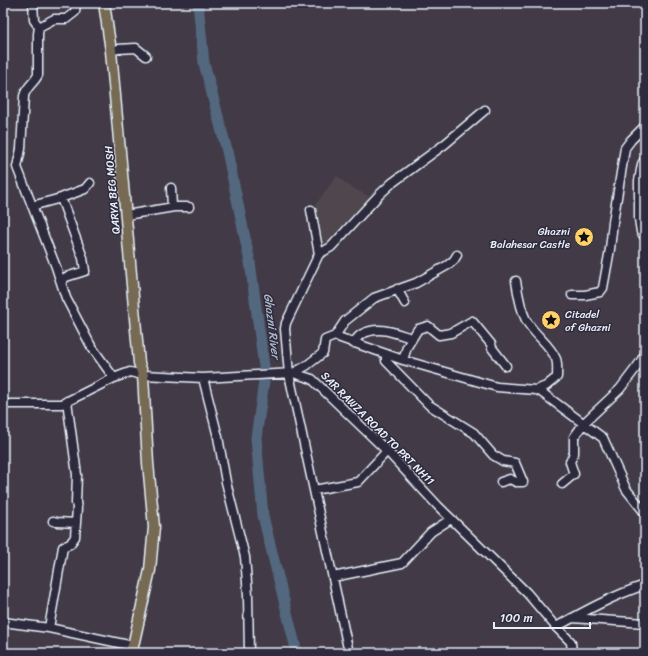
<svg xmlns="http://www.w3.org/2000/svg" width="648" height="656" font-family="Sriracha,sans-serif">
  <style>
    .built { fill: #50474e }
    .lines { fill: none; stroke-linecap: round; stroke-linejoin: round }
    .river { stroke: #53677e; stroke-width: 11 }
    .minor-casing { stroke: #e8f1f8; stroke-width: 11 }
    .major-casing { stroke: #e8f1f8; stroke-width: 13 }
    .minor { stroke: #2f2a3d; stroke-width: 8 }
    .major { stroke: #766a54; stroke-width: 10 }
    .labels { text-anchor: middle; stroke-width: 3; stroke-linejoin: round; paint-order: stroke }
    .street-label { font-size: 11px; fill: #e8f1f8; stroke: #2f2a3d }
    .poi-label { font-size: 11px; fill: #e8f1f8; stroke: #2f2a3d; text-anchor: end }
    .water-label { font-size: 12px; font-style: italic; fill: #acbac7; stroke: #2f2a3d }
  </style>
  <rect width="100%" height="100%" fill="#423b47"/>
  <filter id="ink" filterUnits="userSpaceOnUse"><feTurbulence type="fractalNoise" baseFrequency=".025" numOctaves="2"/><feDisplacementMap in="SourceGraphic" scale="8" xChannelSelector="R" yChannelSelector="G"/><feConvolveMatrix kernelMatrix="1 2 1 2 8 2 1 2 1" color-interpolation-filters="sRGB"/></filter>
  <g filter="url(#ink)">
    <path class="built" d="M337,176l12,10 21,11 -46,48 -9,-40z"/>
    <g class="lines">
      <path class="river" d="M198,3l6,60 23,88 23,111 15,112 -9,64 7,78 34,137"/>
      <defs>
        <path id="minor" d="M33,3l1,17 5,7 -1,7v41c-4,8 -12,12 -14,21l-3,53 -4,18 39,100 10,31 25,48 23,32
          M39,27l15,-8h12l9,-7 1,-9
          M111,51l7,-2 18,-1 10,8
          M645,159l-3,5 -3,17v38l2,13 4,5
          M171,188l1,19
          M32,206l29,-8 24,-9 5,-6
          M311,210l8,44
          M126,215l48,-8h15
          M516,281c2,13 4,27 10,39 8,15 24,24 30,39 2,5 1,13 1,18l-11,9 -10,4
          M61,282l5,-5 19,-6 -2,-13 -22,-60
          M397,289l8,14
          M572,295h13l15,-3 3,-4 7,-39 3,-27 12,-74 6,-8 14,-14
          M335,336l68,24 94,27 39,3 5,2 62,46 23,51 19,24
          M353,343c3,-3 6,-8 9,-9 17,-9 33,-1 49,4
          M386,354v7l43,44 45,28 19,22 10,6 12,2 8,19h-7l-6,-3 -9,3
          M403,360l4,-13 11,-18 10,-3 11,9 12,-2 21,-12 19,23 1,4 14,18
          M293,373l13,-7 17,-13 2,-13 10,-4 10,-15 29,-23 42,-15 32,-18 6,-5 3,-5
          M203,378l15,59 8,45 19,75 3,38 1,58
          M3,404h59l52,-26 16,-6 13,3 60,3 90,-5 19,6 75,72 51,55 89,87 29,34c29,-16 58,-32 89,-42
          M562,484l12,-10 -4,-12 4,-9v-16l10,-14 36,-34 19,-25 6,-10
          M314,490l44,-8 29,-31
          M53,521l4,1 19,1
          M333,577l69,-14 29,-31 20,-13
          M572,618l73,5
          M3,622l46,6 84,18
          M556,627l15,15 1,11
          M49,628l14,-81 7,-3 5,-7 2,-29 -1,-5 1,-28 -10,-74
          M349,653l-60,-279 -4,-45 1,-6 33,-69 12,-7 48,-52 13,-12 53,-39 40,-34"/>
        <path id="major" d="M104,3l7,48 28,312 4,12 5,88 6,64 -4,43 -17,76 -3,7"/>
      </defs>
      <use href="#minor" class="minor-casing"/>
      <use href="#major" class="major-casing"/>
      <use href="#minor" class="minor"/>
      <use href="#major" class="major"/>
    </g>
  </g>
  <defs>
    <symbol id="sight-disc" viewBox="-11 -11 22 22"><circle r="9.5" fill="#ffd166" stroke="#2f2a3d"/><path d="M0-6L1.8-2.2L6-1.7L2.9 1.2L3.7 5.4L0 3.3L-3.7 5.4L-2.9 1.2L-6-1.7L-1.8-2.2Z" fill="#111"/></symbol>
  </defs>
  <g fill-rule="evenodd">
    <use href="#sight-disc" x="573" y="226" width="22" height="22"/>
    <use href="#sight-disc" x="540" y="309" width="22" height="22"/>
  </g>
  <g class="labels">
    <g class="street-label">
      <text transform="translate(112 190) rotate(-95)" y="4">QARYA BEG MOSH</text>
      <text transform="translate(378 428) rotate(45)" y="4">SAR RAWZA ROAD TO PRT NH11</text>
    </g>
    <g class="poi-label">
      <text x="570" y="235">Ghazni<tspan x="570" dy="13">Balahesar Castle</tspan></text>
      <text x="565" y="318" text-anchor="start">Citadel<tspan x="565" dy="13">of Ghazni</tspan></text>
    </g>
    <g class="water-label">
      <text transform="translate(272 326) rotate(83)" y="4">Ghazni River</text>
    </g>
  </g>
  <rect width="648" height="656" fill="none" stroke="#2f2a3d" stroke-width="16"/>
  <rect x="8" y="8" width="632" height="640" fill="none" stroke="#e8f1f8" stroke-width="1.5" filter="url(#ink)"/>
  <path d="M494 622v6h96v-6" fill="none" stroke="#e8f1f8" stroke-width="2"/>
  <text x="500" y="622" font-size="12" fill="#e8f1f8" stroke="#2f2a3d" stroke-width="3" paint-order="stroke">100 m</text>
</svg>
